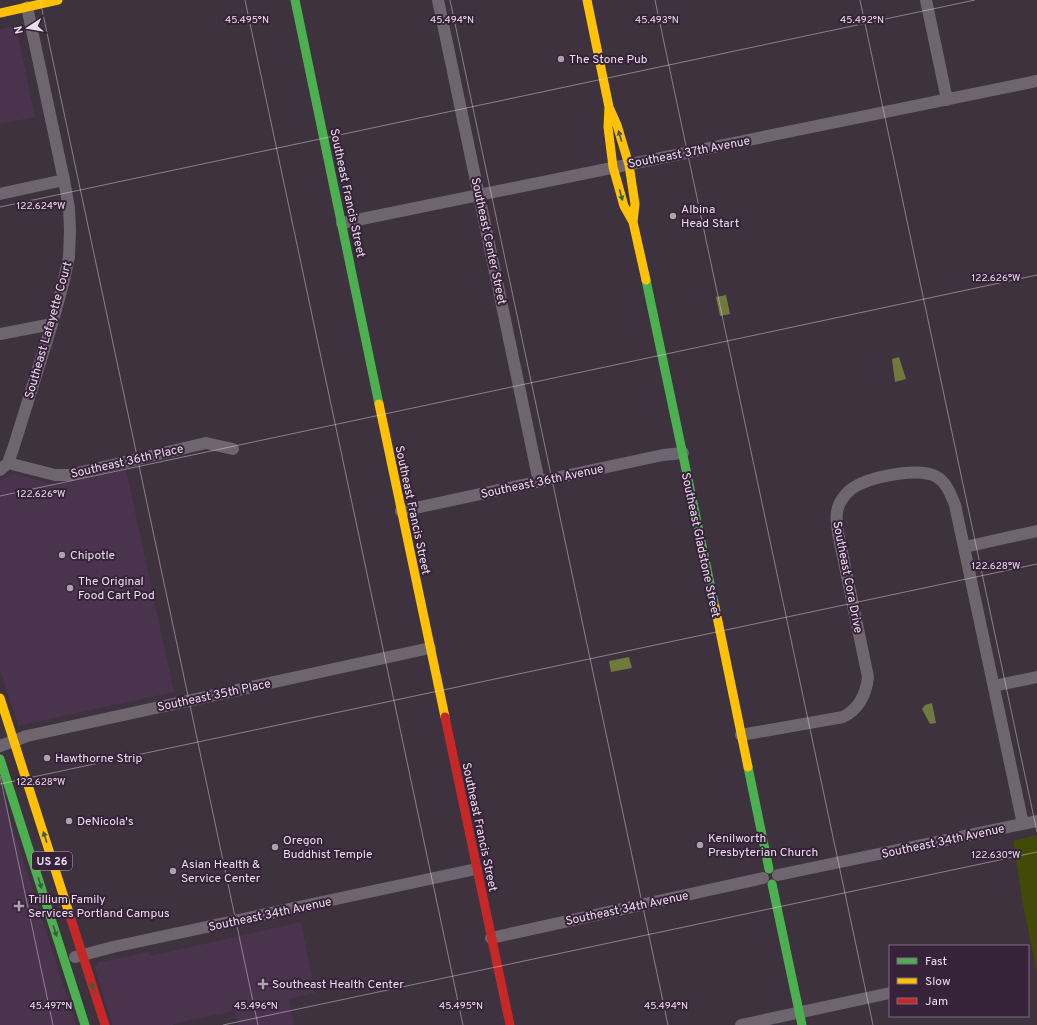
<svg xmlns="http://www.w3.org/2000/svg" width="1037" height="1025" font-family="Overpass,sans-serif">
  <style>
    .built { fill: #4a334d }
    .green { fill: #424a08 }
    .water { fill: #6f7a3c }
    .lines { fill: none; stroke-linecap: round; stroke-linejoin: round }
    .street { stroke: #6e656f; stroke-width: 12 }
    .fast { stroke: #4caf50; stroke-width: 9 }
    .slow { stroke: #ffc107; stroke-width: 9 }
    .jam { stroke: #c62828; stroke-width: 9 }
    .oneway { fill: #3f5b42 }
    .ticks { fill: none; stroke: #eaddec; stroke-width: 1; stroke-opacity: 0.45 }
    .poi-dot { fill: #ada1af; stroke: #362339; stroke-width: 1.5 }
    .labels { text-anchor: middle; stroke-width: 4; stroke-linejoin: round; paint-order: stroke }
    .shield { fill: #362339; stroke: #b4a5b6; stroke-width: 1 }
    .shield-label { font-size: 11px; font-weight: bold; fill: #eaddec }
    .poi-label { font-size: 12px; fill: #eaddec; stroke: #362339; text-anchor: start }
    .street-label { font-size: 12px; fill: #eaddec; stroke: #362339 }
    .ticks-label { font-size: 10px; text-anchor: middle; fill: #eaddec; stroke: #362339; stroke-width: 4; stroke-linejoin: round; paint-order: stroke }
  </style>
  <rect width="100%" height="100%" fill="#3d323e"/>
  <path class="built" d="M16,26l19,91 -35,7v-95z
    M126,470l48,222 -156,34 -18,-56v-190l15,-6 41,11z
    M0,787l76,238h-76z
    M301,922l14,71 -26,6 5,26h-56l-4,-14 -61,13v1h-61l-17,-57 4,-6 50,-10 1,4z"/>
  <path class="green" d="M1037,835v138l-14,-69 -10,-63z"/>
  <path class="water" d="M726,295l4,19 -10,2 -4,-19z
    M899,357l7,22 -11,3 -3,-23z
    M629,657l3,11 -21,4 -2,-11z
    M932,703l4,20 -6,1 -8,-15 3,-4z"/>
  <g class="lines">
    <path class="street" d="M438,0l101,482
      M926,0l21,100
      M0,194l64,-14
      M342,223l695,-142
      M0,334l52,-10
      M8,463l47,12h14l137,-32 27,6
      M0,470l8,-7 5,-14 39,-125 11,-40 6,-27 1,-28 -1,-21 -5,-28 -37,-173
      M401,511l262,-56 20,-2
      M965,547l72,-16
      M994,686l43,-9
      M741,735l102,-18c16,-8 23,-22 25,-40l-30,-144c-2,-13 -3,-25 5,-35 4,-6 10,-11 17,-14 17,-8 60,-17 77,-7 10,6 14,18 18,28l68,319
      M0,746l27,-10 403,-88
      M778,875l259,-54
      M491,938l272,-60
      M75,957l38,-10 363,-78
      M741,1025l149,-32"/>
    <path class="fast" d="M295,0l84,404
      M646,280l69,327
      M0,759l85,266
      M748,767l21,102
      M772,884l30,141"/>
    <path class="slow" d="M587,0l22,107 8,18 12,40 6,39 -2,18
      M0,13l58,-13
      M609,107l-1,20 5,40 11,39 9,16 13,58
      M379,404l66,313
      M715,607l33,160
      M0,698l70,218"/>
    <path class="jam" d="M445,717l65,308
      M70,916l35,109"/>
  </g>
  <defs><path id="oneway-solid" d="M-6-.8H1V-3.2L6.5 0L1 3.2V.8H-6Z"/></defs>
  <g class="oneway">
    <use href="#oneway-solid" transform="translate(620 136) rotate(-106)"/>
    <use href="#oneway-solid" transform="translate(621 195) rotate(75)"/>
    <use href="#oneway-solid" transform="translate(45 837) rotate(-108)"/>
    <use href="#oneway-solid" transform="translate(40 883) rotate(72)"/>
    <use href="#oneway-solid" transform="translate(55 931) rotate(72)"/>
    <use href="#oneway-solid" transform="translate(93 988) rotate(-108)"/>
  </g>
  <path class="ticks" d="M40,0l218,1025M245,0l218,1025M450,0l218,1025M655,0l218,1025M860,0l177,832M0,207l975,-207M0,496l1037,-221M0,776l53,249M0,784l1037,-220M223,1025l814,-173"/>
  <g class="poi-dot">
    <circle cx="561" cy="59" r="4"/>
    <circle cx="673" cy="216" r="4"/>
    <circle cx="62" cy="555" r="4"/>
    <circle cx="70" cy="588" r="4"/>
    <circle cx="47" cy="758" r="4"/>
    <circle cx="69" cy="821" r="4"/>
    <circle cx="700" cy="845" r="4"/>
    <circle cx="275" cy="847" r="4"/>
    <circle cx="173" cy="871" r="4"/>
    <path d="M17 900h4v4h4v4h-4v4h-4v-4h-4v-4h4z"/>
    <path d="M261 978h4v4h4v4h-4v4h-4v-4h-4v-4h4z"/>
  </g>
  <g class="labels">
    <rect class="shield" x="32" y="852" width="40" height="18" rx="3"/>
    <g class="shield-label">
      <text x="52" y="865">US 26</text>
    </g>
    <g class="poi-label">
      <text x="569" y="63">The Stone Pub</text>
      <text x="681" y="213">Albina<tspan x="681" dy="14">Head Start</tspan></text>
      <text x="70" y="559">Chipotle</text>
      <text x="78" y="585">The Original<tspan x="78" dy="14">Food Cart Pod</tspan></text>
      <text x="55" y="762">Hawthorne Strip</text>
      <text x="77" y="825">DeNicola's</text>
      <text x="708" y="842">Kenilworth<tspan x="708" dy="14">Presbyterian Church</tspan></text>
      <text x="283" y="844">Oregon<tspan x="283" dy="14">Buddhist Temple</tspan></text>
      <text x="181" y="868">Asian Health &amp;<tspan x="181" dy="14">Service Center</tspan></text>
      <text x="28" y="903">Trillium Family<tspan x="28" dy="14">Services Portland Campus</tspan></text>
      <text x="272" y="988">Southeast Health Center</text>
    </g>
    <g class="street-label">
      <text transform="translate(689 152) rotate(-11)" y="4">Southeast 37th Avenue</text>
      <text transform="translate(348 193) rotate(78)" y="4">Southeast Francis Street</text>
      <text transform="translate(489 241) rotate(78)" y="4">Southeast Center Street</text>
      <text transform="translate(48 330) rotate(-74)" y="4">Southeast Lafayette Court</text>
      <text transform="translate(127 461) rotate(-13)" y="4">Southeast 36th Place</text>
      <text transform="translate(542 481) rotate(-12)" y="4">Southeast 36th Avenue</text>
      <text transform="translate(413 510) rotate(78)" y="4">Southeast Francis Street</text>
      <text transform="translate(701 545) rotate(78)" y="4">Southeast Gladstone Street</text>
      <text transform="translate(848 577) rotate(79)" y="4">Southeast Cora Drive</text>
      <text transform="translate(214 695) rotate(-12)" y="4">Southeast 35th Place</text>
      <text transform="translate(480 827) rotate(78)" y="4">Southeast Francis Street</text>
      <text transform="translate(943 841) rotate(-12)" y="4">Southeast 34th Avenue</text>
      <text transform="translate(627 908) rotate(-12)" y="4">Southeast 34th Avenue</text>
      <text transform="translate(270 914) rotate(-12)" y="4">Southeast 34th Avenue</text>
    </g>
  </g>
  <g class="ticks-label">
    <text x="247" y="23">45.495°N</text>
    <text x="452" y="23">45.494°N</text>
    <text x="657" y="23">45.493°N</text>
    <text x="862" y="23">45.492°N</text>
    <text x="41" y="209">122.624°W</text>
    <text x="996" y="281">122.626°W</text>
    <text x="41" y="497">122.626°W</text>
    <text x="996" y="569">122.628°W</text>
    <text x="41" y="785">122.628°W</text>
    <text x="996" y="858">122.630°W</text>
    <text x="51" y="1009">45.497°N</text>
    <text x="256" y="1009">45.496°N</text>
    <text x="461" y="1009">45.495°N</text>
    <text x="666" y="1009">45.494°N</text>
  </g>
  <rect x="889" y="945" width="140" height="72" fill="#362339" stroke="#7e6d81"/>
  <rect x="897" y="958" width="20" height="6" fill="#4caf50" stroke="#7e6d81"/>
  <text x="925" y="965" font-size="12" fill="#eaddec">Fast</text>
  <rect x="897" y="978" width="20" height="6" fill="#ffc107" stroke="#7e6d81"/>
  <text x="925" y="985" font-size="12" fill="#eaddec">Slow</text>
  <rect x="897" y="998" width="20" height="6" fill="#c62828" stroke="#7e6d81"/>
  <text x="925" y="1005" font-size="12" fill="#eaddec">Jam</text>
  <g transform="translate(28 28) rotate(258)" stroke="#362339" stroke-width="3" paint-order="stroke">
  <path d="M0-3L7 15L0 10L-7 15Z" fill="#eaddec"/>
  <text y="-6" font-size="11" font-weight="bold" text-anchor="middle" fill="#eaddec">N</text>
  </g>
</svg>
